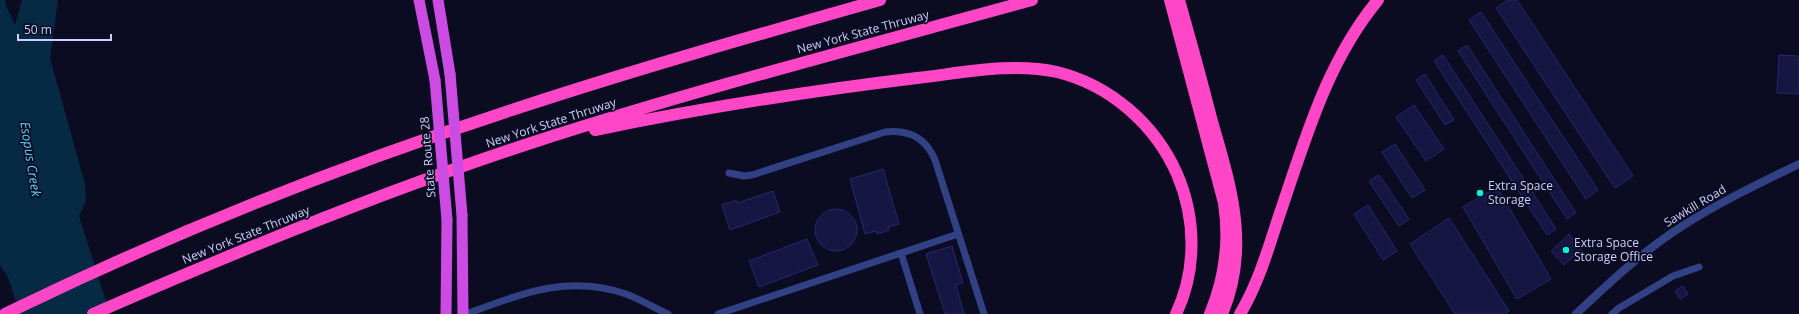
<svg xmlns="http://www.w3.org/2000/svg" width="1799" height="314" font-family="'Open Sans',sans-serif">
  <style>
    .water { fill: #072a44 }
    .building { fill: #161643; stroke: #262771 }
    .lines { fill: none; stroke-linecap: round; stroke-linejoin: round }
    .service { stroke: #324184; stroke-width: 7 }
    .tertiary { stroke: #324184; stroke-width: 8 }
    .trunk { stroke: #cc4ce3; stroke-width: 11 }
    .motorway { stroke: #ff46c7; stroke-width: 12 }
    .trunk-bridge { stroke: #cc4ce3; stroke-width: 11 }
    .poi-dot { fill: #00f6d9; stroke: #0b0c21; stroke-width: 1.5 }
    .labels { text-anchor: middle; stroke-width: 3.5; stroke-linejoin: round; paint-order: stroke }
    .street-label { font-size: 12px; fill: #cbd0ff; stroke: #0b0c21 }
    .poi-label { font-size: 12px; fill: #cbd0ff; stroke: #0b0c21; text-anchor: start }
    .water-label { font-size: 13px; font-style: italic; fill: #59d6ff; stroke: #0b0c21 }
  </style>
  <rect width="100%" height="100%" fill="#0b0c21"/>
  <path class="water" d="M0,0h5l1,6 9,19 7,-25h36l-8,58 35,126 1,17 -7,15 31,98h-90l-12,-37 -8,-12z"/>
  <path class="building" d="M1508,0h9l116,176 -18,12 -119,-180z
    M1481,12l117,178 -12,9 -117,-179z
    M1467,45l109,168 -9,6 -109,-168z
    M1443,55l113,174 -9,6 -113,-174z
    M1779,55l20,1v38l-22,-1z
    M1425,74l29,46 -9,5 -29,-45z
    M1414,105l30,44 -18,12 -30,-44z
    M1395,144l30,46 -13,8 -30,-46z
    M883,169l16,55 -11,3 1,3 -12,4 -1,-3 -11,3 -15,-55z
    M1379,175l30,44 -10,7 -30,-45z
    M1497,187l54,92 -34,20 -54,-92z
    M773,191l7,21 -50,18 -8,-25 14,-5 1,3z
    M1368,205l29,46 -14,9 -29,-46z
    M815 230a21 21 0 1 1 42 0a21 21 0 1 1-42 0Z
    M1449,218l60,93 -4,3h-50l-45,-70z
    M1569,234l13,15 -18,16 -13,-14z
    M807,239l11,26 -59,22 -10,-26z
    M952,246l11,37 -7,2 8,29h-19l-19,-60z
    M1683,286l5,8 -8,5 -5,-8z"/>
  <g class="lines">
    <path class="service" d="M729,173l15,3 8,-1 133,-43c24,-3 41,6 50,28l49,154
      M901,253l19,61
      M466,314c56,-20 100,-40 160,-20 14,5 28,14 42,20
      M718,314l240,-80
      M1612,314l7,-6 54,-32 26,-9"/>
    <path class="tertiary" d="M1576,314c34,-32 68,-64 108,-89 36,-23 76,-42 115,-61"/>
    <path class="trunk" d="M419,0l16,80
      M438,0l12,74
      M462,215l1,99
      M446,314l1,-94"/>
    <path class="motorway" d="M1170,0l54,203c6,39 1,75 -14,111
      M1179,0c11,39 22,78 32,118 19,66 40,128 11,196
      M595,130c107,-22 214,-39 322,-52 45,-5 95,-16 140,-6 53,13 98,52 120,102 19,44 20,96 -1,140
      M5,314c166,-81 340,-150 516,-207 119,-39 239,-73 359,-107
      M93,314c144,-63 291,-123 441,-172 164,-53 331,-96 498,-142
      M1240,314c17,-28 27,-61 37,-92 27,-78 48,-158 101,-222"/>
    <path class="trunk-bridge" d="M450,74l12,141
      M435,80l12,140"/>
  </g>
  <g class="poi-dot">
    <circle cx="1480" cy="193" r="4"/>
    <circle cx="1566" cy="250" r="4"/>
  </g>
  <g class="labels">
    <g class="street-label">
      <text transform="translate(863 32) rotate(-15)" y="4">New York State Thruway</text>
      <text transform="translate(551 123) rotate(-18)" y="4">New York State Thruway</text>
      <text transform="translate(428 157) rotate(-95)" y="4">State Route 28</text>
      <text transform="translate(1695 206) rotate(-31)" y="4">Sawkill Road</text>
      <text transform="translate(246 235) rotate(-22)" y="4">New York State Thruway</text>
    </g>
    <g class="poi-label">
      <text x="1488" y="190">Extra Space<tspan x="1488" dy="14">Storage</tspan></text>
      <text x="1574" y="247">Extra Space<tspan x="1574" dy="14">Storage Office</tspan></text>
    </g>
    <g class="water-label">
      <text transform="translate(31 159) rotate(81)" y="5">Esopus Creek</text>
    </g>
  </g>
  <path d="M18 34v6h93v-6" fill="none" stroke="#cbd0ff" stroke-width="2"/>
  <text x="24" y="34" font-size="12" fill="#cbd0ff" stroke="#0b0c21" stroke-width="3" paint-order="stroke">50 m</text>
</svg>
